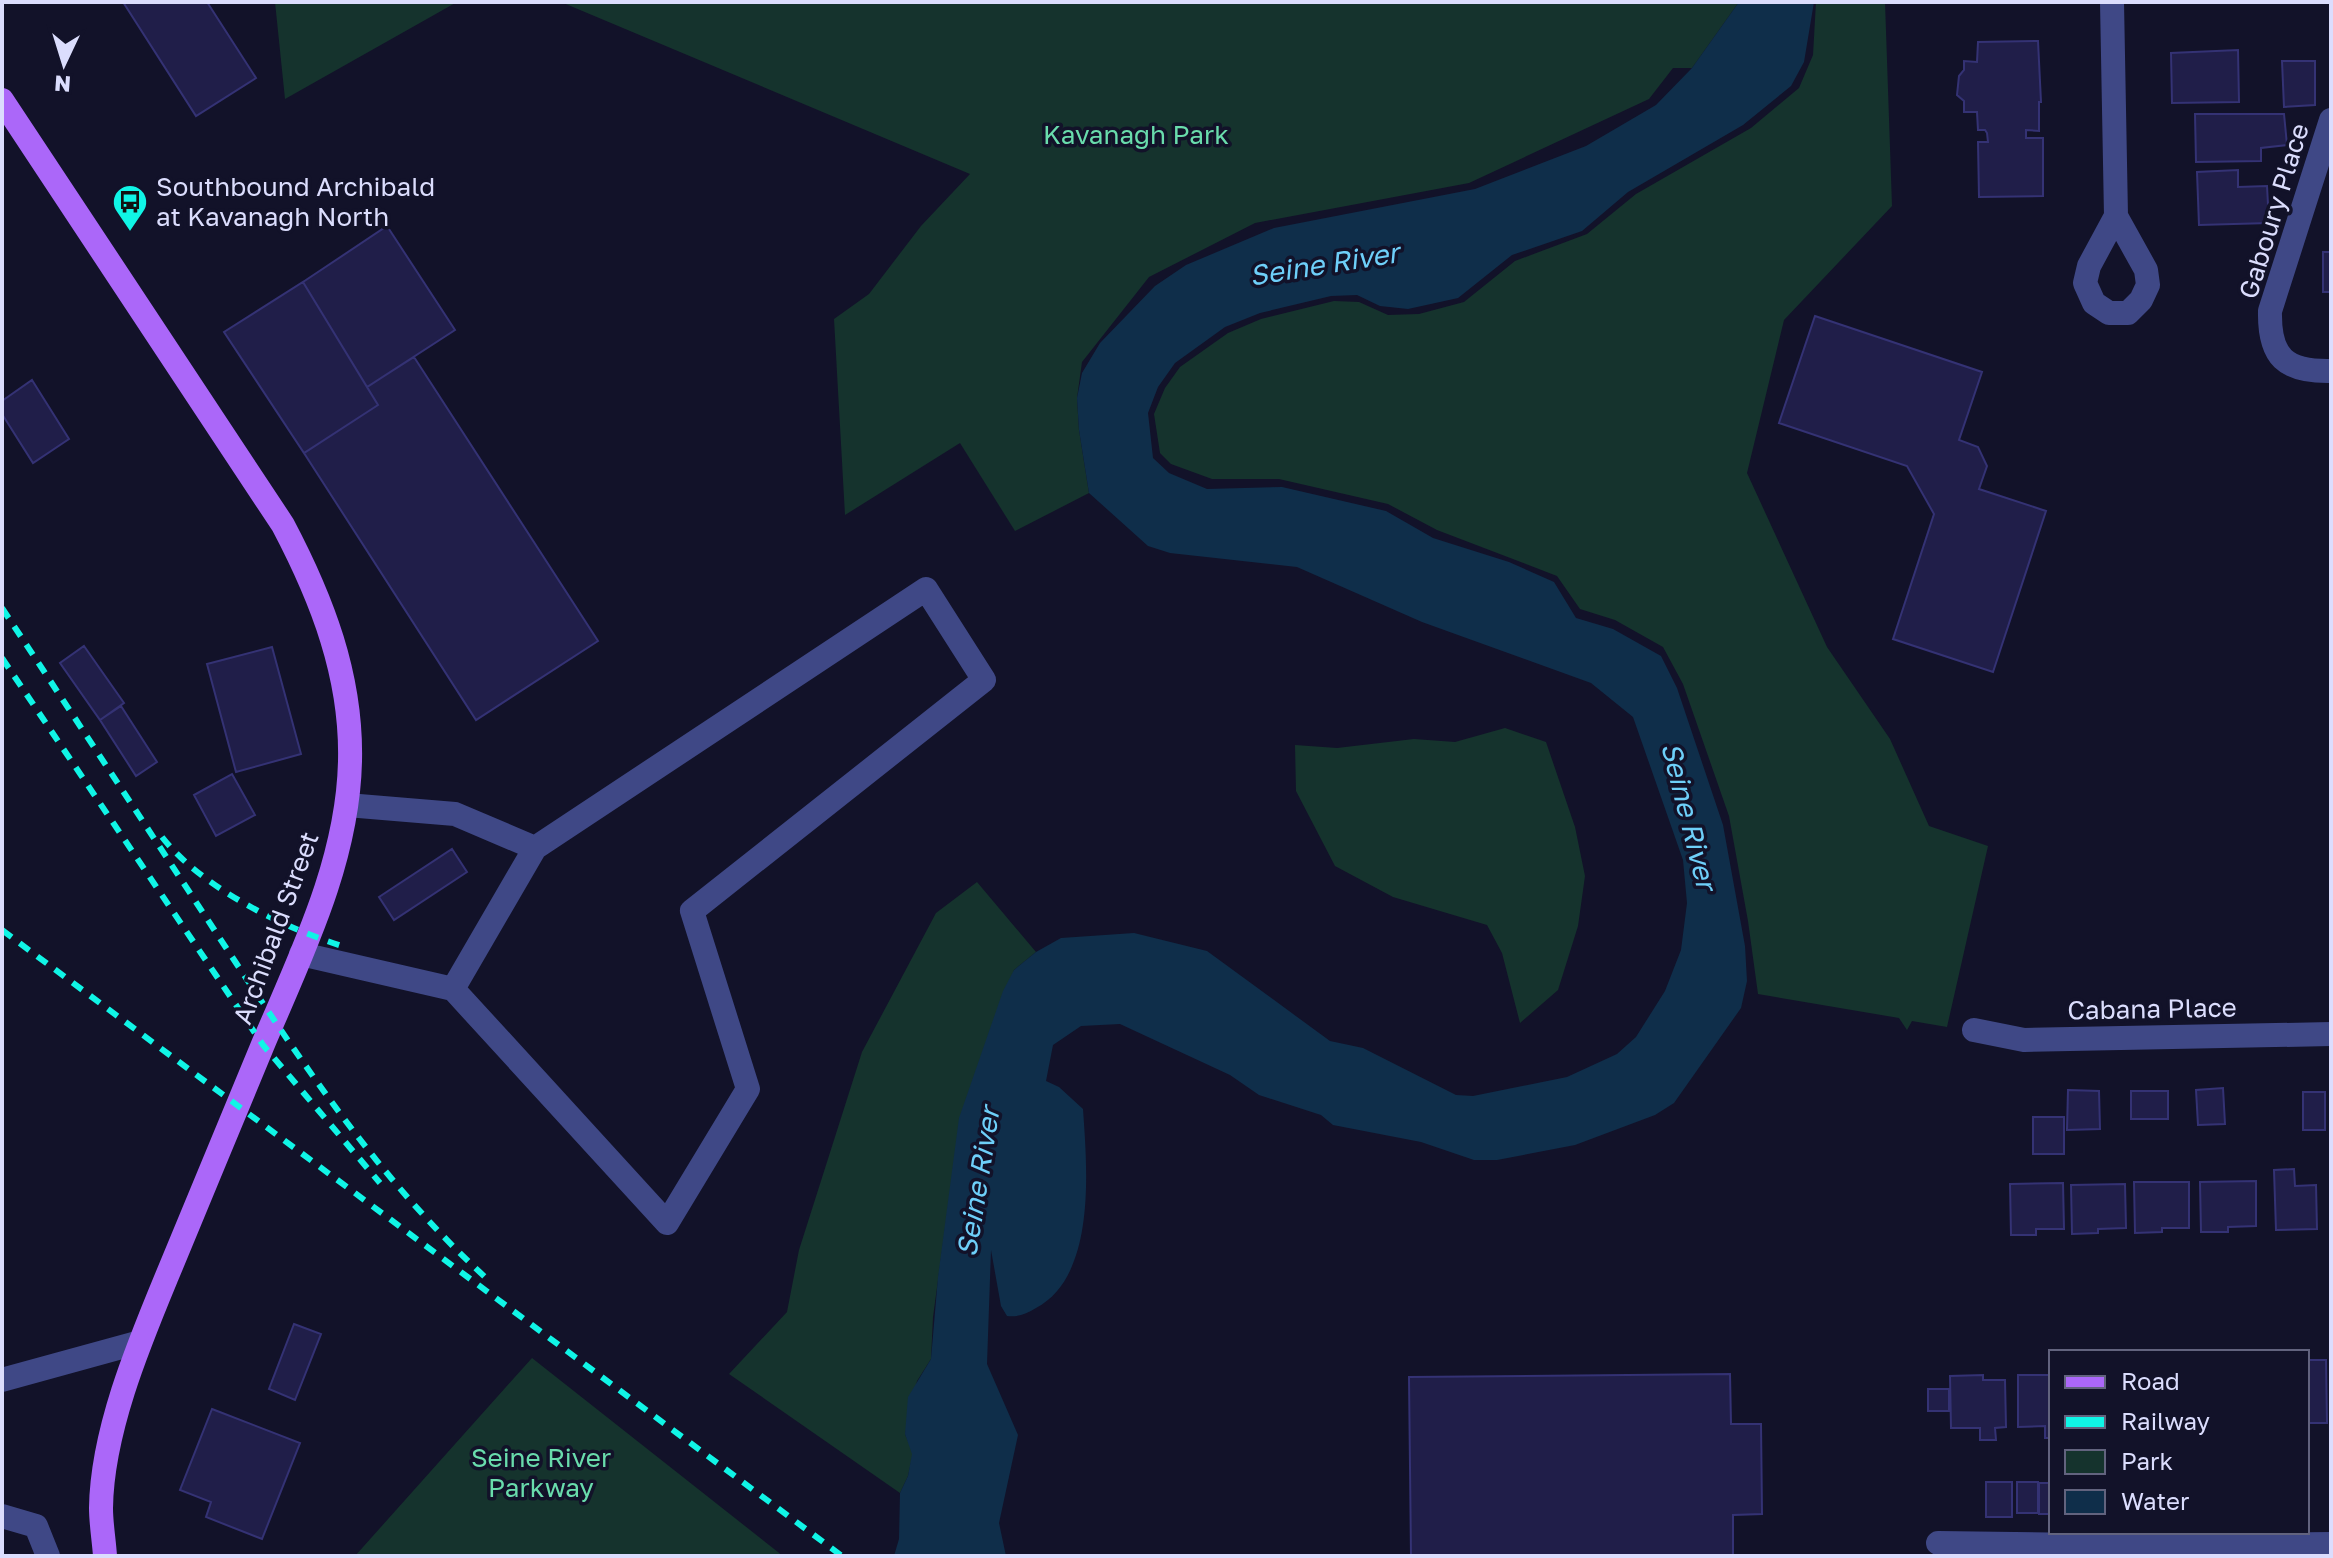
<svg xmlns="http://www.w3.org/2000/svg" width="2333" height="1558" font-family="'Golos Text',sans-serif">
  <style>
    .green { fill: #15332d }
    .water { fill: #0f2e4a }
    .building { fill: #201e49; stroke: #343274; stroke-width: 2 }
    .lines { fill: none; stroke-linecap: round; stroke-linejoin: round }
    .minor { stroke: #3f4886; stroke-width: 24 }
    .major { stroke: #ab67f9; stroke-width: 24 }
    .rail { stroke: #10f5e6; stroke-width: 6; stroke-dasharray: 12 10; stroke-linecap: butt }
    .labels { text-anchor: middle; stroke-width: 7; stroke-linejoin: round; paint-order: stroke }
    .park-label { font-size: 26px; fill: #69dcac; stroke: #121229 }
    .poi-label { font-size: 26px; fill: #dbddfd; stroke: #121229; text-anchor: start }
    .street-label { font-size: 26px; fill: #dbddfd; stroke: #121229 }
    .water-label { font-size: 28px; font-style: italic; fill: #6ecff9; stroke: #121229 }
  </style>
  <rect width="100%" height="100%" fill="#121229"/>
  <path class="green" d="M275,2h182l-172,97z
    M561,2h1178l-47,66h-19l-24,31 -180,84 -214,40 -106,54 -67,85 -5,36 2,32 10,63 -74,38 -55,-88 -115,72 -11,-196 35,-25 52,-68 49,-52z
    M1816,2h69l7,204 -108,114 -37,153 80,174 63,92 39,87 59,20 -41,181 -35,-6 -5,9 -8,-12 -141,-24 -10,-73 -19,-105 -46,-132 -20,-37 -48,-27 -35,-11 -23,-33 -120,-46 -49,-26 -109,-25h-67l-41,-15 -11,-11 -6,-39 11,-26 15,-21 48,-34 33,-14 73,-18 25,1 29,13 31,-1 45,-12 51,-41 72,-27 49,-40 115,-66 48,-40 14,-33z
    M1505,728l41,14 29,85 10,49 -7,50 -20,64 -38,33 -18,-70 -15,-28 -94,-28 -58,-31 -39,-75 -1,-46 42,3 77,-9 41,3z
    M977,882l59,70 -22,18 -65,229 -16,118 -2,42 -14,22 -12,53 8,19 -5,23 -8,17 -171,-119 58,-62 12,-62 63,-198 74,-139z
    M532,1358l251,198h-428z"/>
  <path class="water" d="M1739,2h75l-10,60 -13,24 -48,39 -115,67 -46,39 -70,24 -54,43 -50,11 -28,-3 -23,-11 -26,1 -71,17 -35,14 -50,36 -17,24 -10,26 5,45 16,15 38,16 75,-2 104,24 47,27 76,24 45,20 22,36 37,11 48,27 16,32 46,137 22,121 2,35 -6,27 -67,95 -19,12 -80,30 -78,15h-23l-53,-18 -88,-17 -12,-10 -62,-20 -29,-20 -110,-51 -39,2 -28,19 -7,36 13,6 24,22c4,58 14,167 -47,199 -10,6 -17,9 -29,8l-6,-10 -10,-56 -4,114 31,71 -19,88 7,33h-112l5,-17 1,-46 8,-17 4,-22 -7,-20 3,-37 23,-38 7,-82 21,-159 44,-127 11,-21 22,-18 25,-14 73,-5 73,18 123,90 33,7 93,47 17,1 94,-19 50,-23 19,-17 29,-46 16,-41 6,-47 -4,-43 -50,-143 -42,-34 -169,-61 -125,-55 -127,-14 -22,-7 -59,-53 -10,-63 -2,-32 5,-25 18,-30 55,-57 31,-21 88,-37 201,-39 111,-43 70,-41 36,-37z"/>
  <path class="building" d="M123,2h84l49,76 -60,38z
    M2038,41l3,61h-2v29l-13,-1v8h17v58l-64,1 -1,-55h10l-1,-9 -2,-3h-7l-1,-18h-13v-11l-7,-6 2,-19 5,-6v-9l13,1 1,-20z
    M2238,50l1,52 -67,1 -1,-50z
    M2282,61h33v44l-31,2z
    M2195,114h89l3,31 -26,3v13l-65,1z
    M2238,170v17l29,-1 2,37 -70,2 -2,-53z
    M387,226l68,104 -88,57 -64,-105z
    M2323,252h8v40h-8z
    M303,282l75,123 -74,48 -80,-121z
    M1815,316l167,56 -23,68 19,7 9,19 -8,23 67,22 -53,161 -100,-33 41,-125 -27,-48 -128,-43z
    M414,357l184,284 -122,79 -172,-267 74,-48 -11,-18z
    M32,380l37,59 -36,24 -31,-49v-13z
    M84,646l40,57 -24,17 -40,-57z
    M272,647l29,107 -65,18 -29,-108z
    M121,706l36,56 -21,14 -36,-56z
    M232,774l23,41 -39,21 -22,-41z
    M452,849l15,23 -73,48 -15,-23z
    M2223,1088l2,36 -27,1 -2,-35z
    M2068,1090l31,1 1,38 -33,1z
    M2131,1091h37v28h-37z
    M2303,1092h22v38h-22z
    M2033,1117h31v37h-31z
    M2294,1169l1,17 21,-1 1,44 -41,1 -2,-60z
    M2256,1181v45l-28,1v5h-27l-1,-50z
    M2134,1182h55v46h-27v4l-27,1z
    M2063,1183l1,46h-28v6h-25l-1,-51z
    M2125,1184l1,44 -28,1v4l-26,1 -1,-49z
    M294,1324l27,10 -26,66 -26,-11z
    M2307,1360h19l1,63h-20z
    M1730,1374l1,50h30l1,90 -29,1v41h-322l-2,-179z
    M1983,1375v5h22l1,47 -11,1 1,12h-16v-12h-29l-1,-52z
    M2018,1375h33v63h-6v-12l-27,1z
    M1928,1389h21v22h-21z
    M212,1409l88,34 -38,96 -56,-22 5,-15 -31,-12z
    M1986,1482h26v35h-26z
    M2017,1482h21v31h-21z
    M2039,1483h12v31h-12z"/>
  <g class="lines">
    <path class="minor" d="M2112,2l4,214 30,54 2,15 -7,15 -13,13h-19l-15,-10 -9,-20 4,-17 27,-50
      M2331,120l-61,191c-1,46 15,61 61,60
      M347,805l108,9 80,34 391,-259 58,91 -292,231 56,178 -81,134 -214,-234 82,-141
      M301,954l152,35
      M1974,1030l50,10 307,-6
      M2,1380l138,-38
      M2,1516l34,10 12,30
      M1938,1543l217,3 176,-2"/>
    <path class="major" d="M2,100l281,425c39,74 69,151 67,236 -2,99 -48,192 -86,281 -32,78 -65,156 -97,234 -29,70 -65,156 -66,232 0,16 3,32 4,48"/>
    <path class="rail" d="M2,608c71,107 142,215 213,323 81,123 161,246 270,346
      M2,658l261,387 117,138
      M162,837c40,51 120,90 180,109
      M2,930l840,626"/>
  </g>
  <defs>
    <symbol id="bus-pin" viewBox="-11 -11 22 30"><path d="M0 17L-7.5 6A9.5 9.5 0 1 1 7.5 6Z" fill="#10f5e6" stroke="#121229"/><path d="M-5-6H5V4H4V6H2V4H-2V6H-4V4H-5ZM-3.5-4V0h7V-4ZM-3.5 1.2v1.5H-2V1.2ZM2 1.2v1.5H3.5V1.2Z" fill="#111"/></symbol>
  </defs>
  <g fill-rule="evenodd">
    <use href="#bus-pin" x="110" y="182" width="40" height="54"/>
  </g>
  <g class="labels">
    <g class="park-label">
      <text x="1136" y="144">Kavanagh Park</text>
      <text x="541" y="1467">Seine River<tspan x="541" dy="30">Parkway</tspan></text>
    </g>
    <g class="poi-label">
      <text x="156" y="196">Southbound Archibald<tspan x="156" dy="30">at Kavanagh North</tspan></text>
    </g>
    <g class="street-label">
      <text transform="translate(2274 211) rotate(-73)" y="9">Gaboury Place</text>
      <text transform="translate(276 928) rotate(-70)" y="9">Archibald Street</text>
      <text transform="translate(2152 1009) rotate(-1)" y="9">Cabana Place</text>
    </g>
    <g class="water-label">
      <text transform="translate(1324 264) rotate(-9)" y="10">Seine River</text>
      <text transform="translate(1689 816) rotate(76)" y="10">Seine River</text>
      <text transform="translate(978 1182) rotate(-81)" y="10">Seine River</text>
    </g>
  </g>
  <rect width="2333" height="1558" fill="none" stroke="#dbddfd" stroke-width="8"/>
  <rect x="2049" y="1350" width="260" height="184" fill="#121229" stroke="#62637e" stroke-width="2"/>
  <rect x="2065" y="1376" width="40" height="12" fill="#ab67f9" stroke="#62637e" stroke-width="2"/>
  <text x="2121" y="1390" font-size="24" fill="#dbddfd">Road</text>
  <rect x="2065" y="1416" width="40" height="12" fill="#10f5e6" stroke="#62637e" stroke-width="2"/>
  <text x="2121" y="1430" font-size="24" fill="#dbddfd">Railway</text>
  <rect x="2065" y="1450" width="40" height="24" fill="#15332d" stroke="#62637e" stroke-width="2"/>
  <text x="2121" y="1470" font-size="24" fill="#dbddfd">Park</text>
  <rect x="2065" y="1490" width="40" height="24" fill="#0f2e4a" stroke="#62637e" stroke-width="2"/>
  <text x="2121" y="1510" font-size="24" fill="#dbddfd">Water</text>
  <g transform="translate(64 64) rotate(184)" stroke="#121229" stroke-width="6" paint-order="stroke">
  <path d="M0-6L14 30L0 20L-14 30Z" fill="#dbddfd"/>
  <text y="-12" font-size="22" font-weight="bold" text-anchor="middle" fill="#dbddfd">N</text>
  </g>
</svg>
